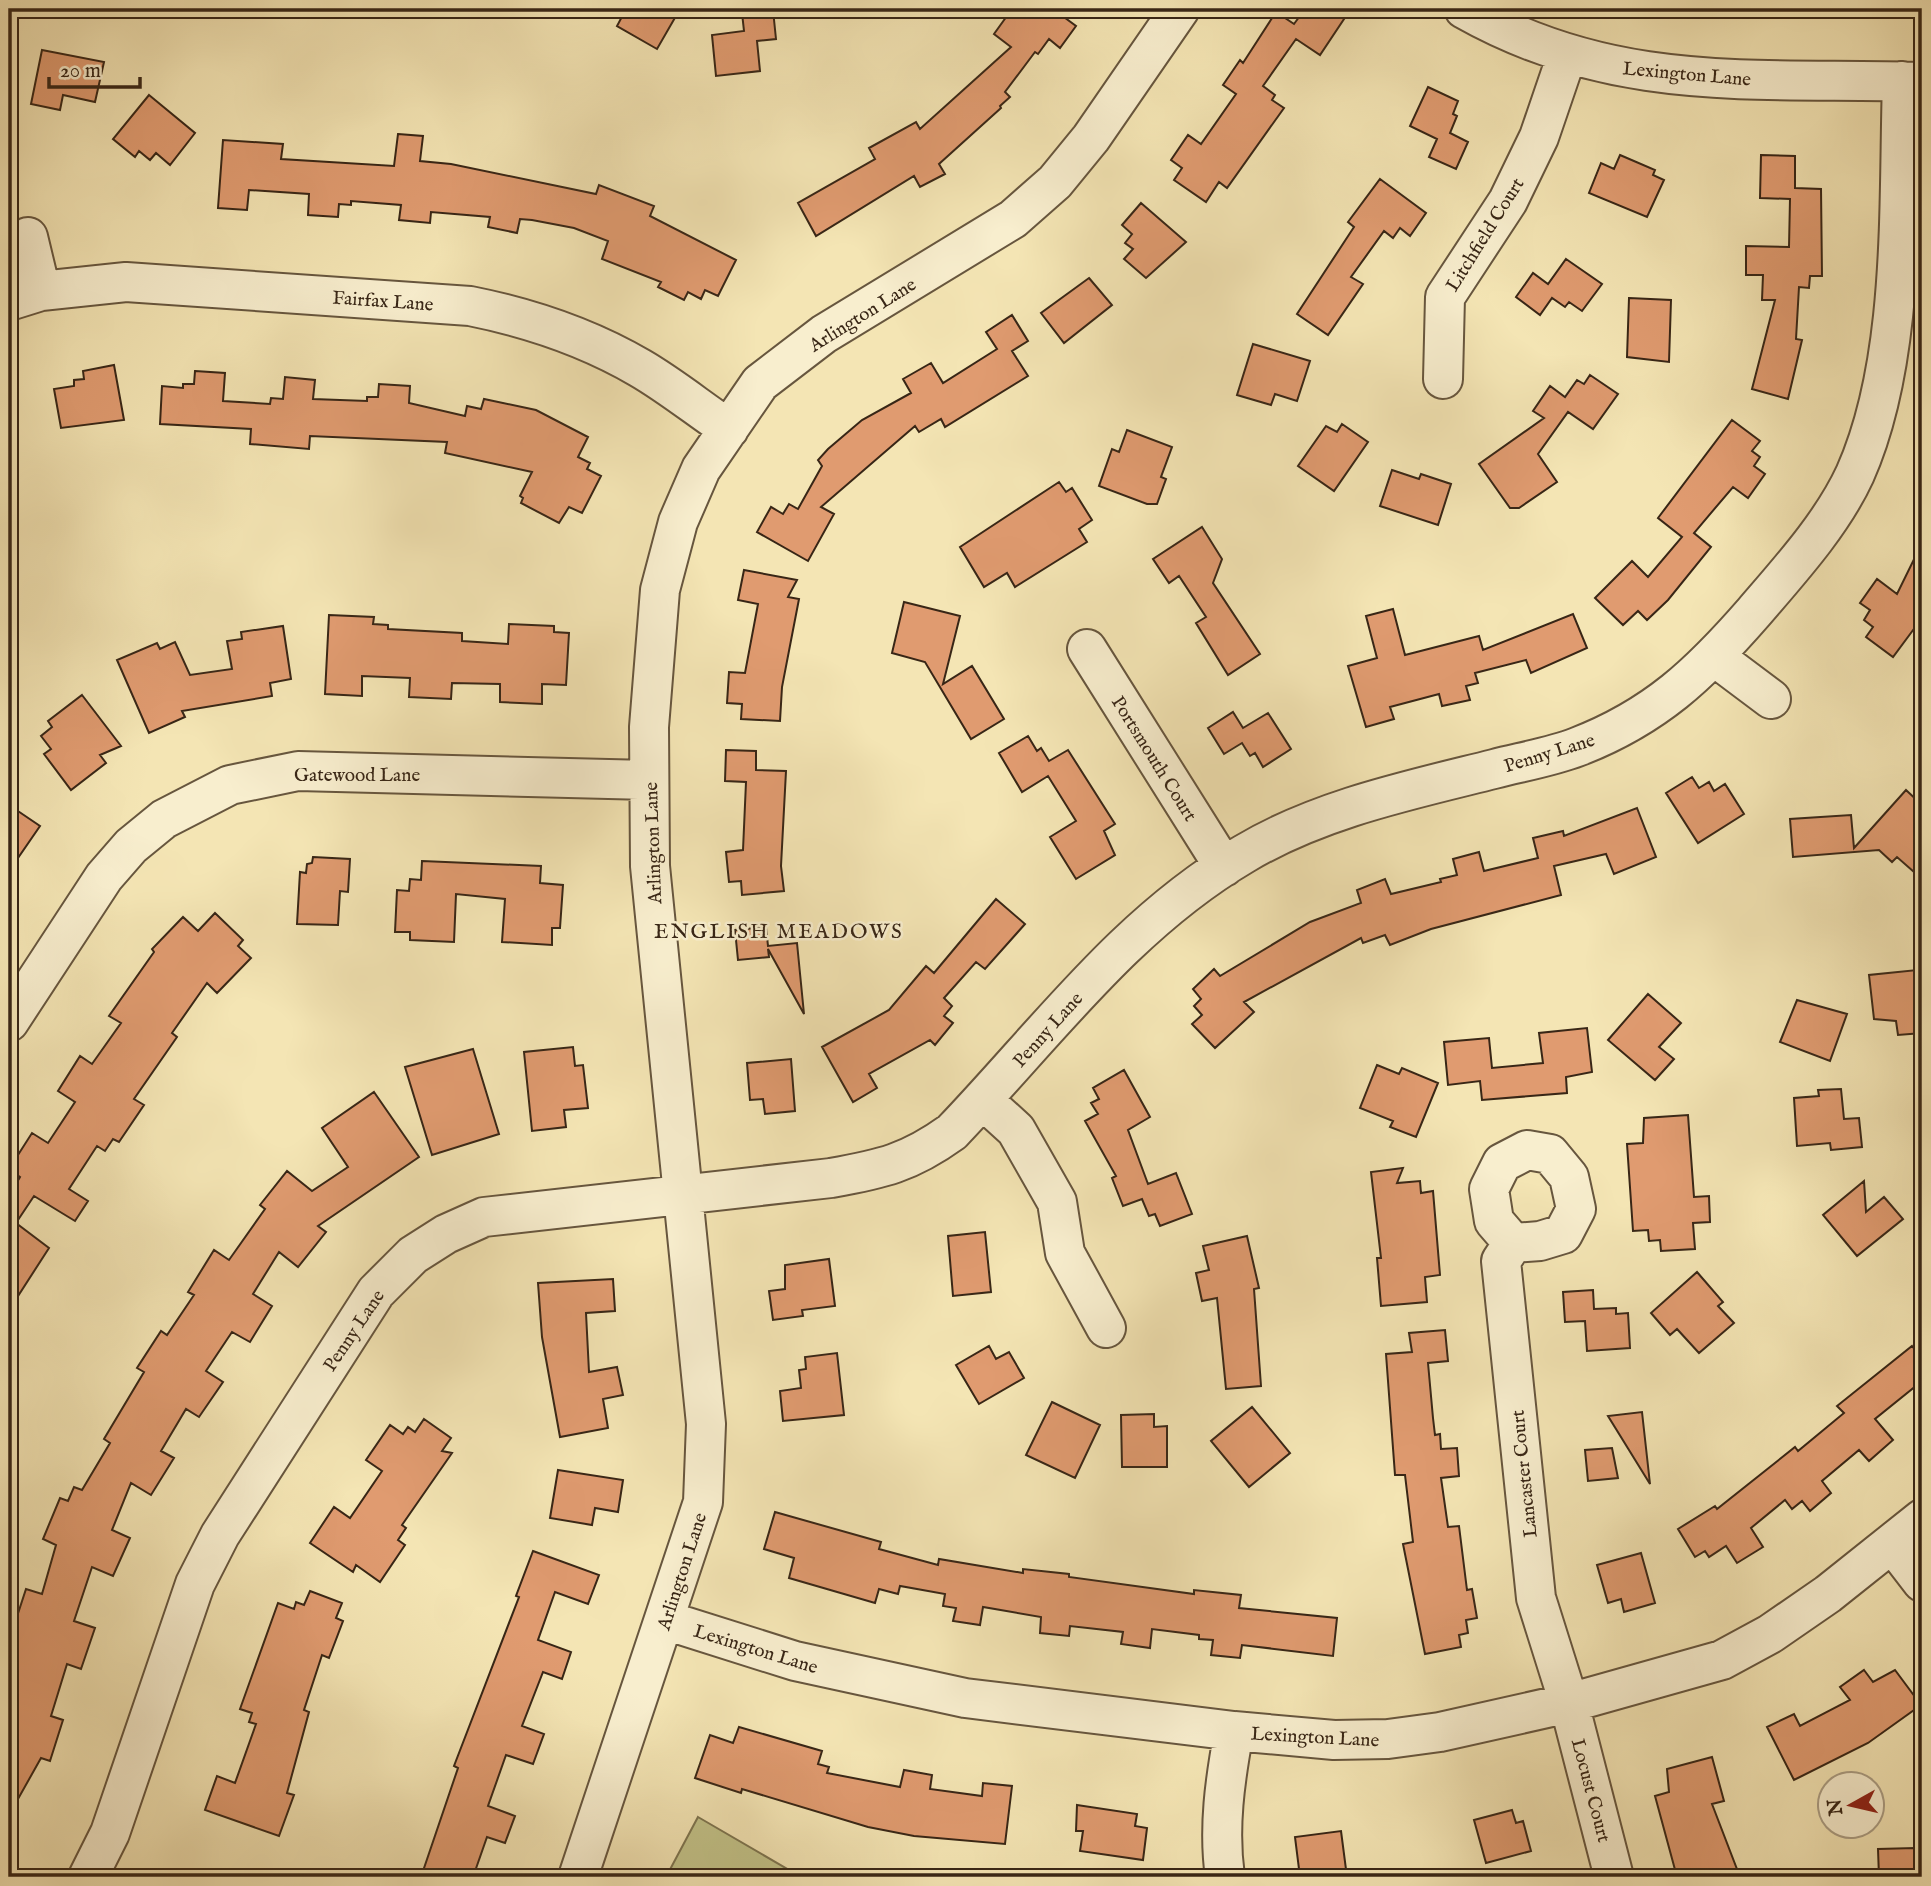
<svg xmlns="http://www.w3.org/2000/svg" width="1931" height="1886" font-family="'IM FELL English',serif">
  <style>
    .green { fill: #c2c288; stroke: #7d744f; stroke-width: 2 }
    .building { fill: #e09b70; stroke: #382616; stroke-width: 2 }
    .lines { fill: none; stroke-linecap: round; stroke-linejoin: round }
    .minor-casing { stroke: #67563e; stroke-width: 42 }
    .minor { stroke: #f8eece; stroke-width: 38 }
    .labels { text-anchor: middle; stroke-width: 5; stroke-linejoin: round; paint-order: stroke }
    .street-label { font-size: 19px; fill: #382616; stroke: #f8eece }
    .neighbourhood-label { font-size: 21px; letter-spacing: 2px; fill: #382616; stroke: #f8eece }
  </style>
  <rect width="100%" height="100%" fill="#f4e5b4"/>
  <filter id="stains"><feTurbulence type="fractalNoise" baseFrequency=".00286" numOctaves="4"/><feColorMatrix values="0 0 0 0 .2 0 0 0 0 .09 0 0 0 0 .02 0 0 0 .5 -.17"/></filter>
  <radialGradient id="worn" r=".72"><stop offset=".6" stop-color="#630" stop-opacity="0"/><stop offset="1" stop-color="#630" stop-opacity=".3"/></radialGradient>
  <path class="green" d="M698,1817l103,60h-135z"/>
  <path class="building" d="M626,9h54l-23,40 -40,-23z
    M1012,9h41l23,17 -16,22 -11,-9 -11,15 -3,-2 -30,40 5,5 -10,9 1,2 -62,56 6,10 -25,13 -6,-11 -98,60 -18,-33 77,-44 -6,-11 47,-26 4,7 91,-82 -17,-13z
    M1305,9h23l16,10 -24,36 -24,-16 -33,47 12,9 -3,5 12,8 -57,80 -8,-6 -13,20 -32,-22 8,-12 -11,-8 17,-25 13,9 35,-50 -13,-9 17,-25 3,3 33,-51 18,12z
    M773,10l3,29 -19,2 3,30 -44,5 -4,-41 32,-4 -2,-18z
    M42,50l62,12 -9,40 -32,-7 -3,15 -29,-6z
    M1428,87l30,14 -5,13 4,2 -7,17 18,9 -12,27 -27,-12 8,-18 -27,-13z
    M149,95l46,38 -25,32 -14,-12 -6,7 -11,-9 -4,6 -22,-18z
    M398,134l25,2 -3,25 31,3 145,30 3,-9 55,21 -4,10 86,44 -18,36 -13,-6 -4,9 -13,-7 -4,8 -26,-13 3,-5 -59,-23 6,-18 -34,-13 -42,-8 -12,-1 -3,14 -29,-6 2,-10 -59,-5 -1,11 -31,-3 2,-15 -50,-4v4l-12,-1 -1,13 -30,-2 1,-21 -60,-4 -2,20 -29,-2 5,-68 60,4 -2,15 113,7z
    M1620,155l35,15 -2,5 11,5 -17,37 -58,-24 12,-30 13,6z
    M1761,155l34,1v32l26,1 1,87h-12l-1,12 -10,-1 -3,52 6,1 -14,59 -36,-10 23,-89h-13l1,-25h-17v-29l43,1 1,-48 -30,-1z
    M1380,179l46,34 -16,23 -10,-8 -7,10 -9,-7 -33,46 12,7 -35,51 -31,-21 57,-87 -6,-5z
    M1141,203l45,39 -40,36 -22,-19 9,-10 -8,-6 7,-9 -10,-9z
    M1566,259l36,25 -20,27 -13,-9 -4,5 -13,-9 -12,17 -24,-18 17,-24 15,11z
    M1089,278l23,27 -48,38 -23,-30z
    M1629,298l42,2 -2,62 -42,-5z
    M1012,315l16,26 -16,10 16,25 -83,51 -4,-8 -22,13 -4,-6 -94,81 13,7 -26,47 -51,-29 14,-25 12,7 6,-10 9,5 24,-43 -4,-6 10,-11 34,-29 49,-27 -8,-14 28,-16 12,20 54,-34 -11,-17z
    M1253,344l57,17 -13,40 -22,-7 -4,11 -34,-10z
    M114,365l10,55 -63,8 -7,-39 20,-3v-6l10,-1 -1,-8z
    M195,371l30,2 -2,28 47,3 1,-6 12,1 2,-22 30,3 -2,19 54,2v-4h11l1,-13 31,2 -1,17 56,13 2,-10 14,3 3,-10 52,11 52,27 -10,20 12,6 -3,6 14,7 -19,37 -13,-6 -10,16 -38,-20 2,-5 -3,-2 12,-24 -87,-19 2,-11 -137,-6 -1,13 -59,-5 1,-15 -91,-5 2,-38 21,2v-4h11z
    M1590,375l28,19 -25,35 -25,-17 -30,42 19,28 -38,26h-9l-31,-44 65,-46 -11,-7 17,-25 15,11 12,-17 7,4z
    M1732,420l28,21 -8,10 8,6 -6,9 11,8 -17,24 -15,-11 -39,46 17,14 -43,53 -21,20 -9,-9 -15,14 -28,-27 37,-37 16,16 34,-40 -24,-19z
    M1342,424l26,18 -34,49 -36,-25 28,-40 11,6z
    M1127,430l45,17 -11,30 5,2 -9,25h-10l-48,-18 13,-37 7,3z
    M1392,470l27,9 2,-5 30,10 -13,41 -58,-19z
    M1059,482l7,10 6,-4 20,32 -13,9 8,13 -72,45 -8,-14 -23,14 -24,-40z
    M1202,527l20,32 -9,24 47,71 -32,21 -32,-52 10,-6 -27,-41 -10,7 -16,-24z
    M1922,543v75l-29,39 -27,-20 7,-10 -9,-7 6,-10 -10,-7 17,-24 20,15z
    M744,570l53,10 -9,17 11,2 -17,88 -2,34 -39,-2 1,-15 -15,-1 2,-31 16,1 13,-69 -20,-4z
    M904,602l56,14 -17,68 29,-18 32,53 -33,20 -46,-77 -33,-9z
    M1393,609l12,46 74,-19 4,14 90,-36 14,34 -56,25 -5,-13 -51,13 3,10 -12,3 4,14 -28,6 -3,-12 -49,13 4,12 -28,8 -18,-61 29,-8 -11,-42z
    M329,615l45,2 -1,7 15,1v4l74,4v8l46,3 1,-20 45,2v6l15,1 -3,52 -24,-1v20l-42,-2v-18l-48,-1 -1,16 -42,-2 1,-19 -48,-2v20l-37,-2z
    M283,626l8,53 -21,4 2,13 -90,15 3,6 -36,16 -32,-73 40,-17 3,6 15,-7 15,33 42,-6 -5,-28 15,-2 -1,-7z
    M82,695l39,51 -21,9 6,8 -35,27 -27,-36 7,-5 -10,-13 11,-9 -4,-6z
    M1233,712l10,16 25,-15 23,36 -28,18 -8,-14 -5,3 -8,-13 -18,11 -16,-26z
    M1028,736l9,15 4,-3 8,13 19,-11 47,74 -11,7 11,24 -39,24 -26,-42 26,-16 -28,-45 -26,16 -23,-39z
    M726,750l30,1v19l30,1 -5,95 3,25 -42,4 -1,-14 -12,1 -3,-30 17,-2 3,-68 -21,-1z
    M1692,777l7,11 10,-6 5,9 11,-7 19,30 -46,29 -32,-50z
    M1906,790l16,15v74l-25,-22 -5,5 -13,-12 -86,7 -3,-38 61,-4 3,33z
    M9,805l31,21 -31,45z
    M1637,808l19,49 -42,17 -8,-20 -52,12 7,29 -130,34 -41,16 -5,-10 -22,8 -2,-5 -117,64 10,10 -39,36 -23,-24 10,-9 -8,-9 7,-7 -8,-10 21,-20 6,7 90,-54 51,-19 -4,-13 28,-11 6,15 50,-12 -1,-3 17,-4 -4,-16 26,-7 5,19 54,-13 -5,-20 30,-7 1,5z
    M313,857l37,2 -2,33 -8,-1 -2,34 -41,-1 3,-52 6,1 1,-9 5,-1z
    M422,861l119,5 -1,17 23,2 -3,43h-8v17l-50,-3 3,-43 -49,-5 -2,48 -44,-2v-8h-15l2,-42 12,1 1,-12 11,1z
    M996,899l29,25 -40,45 -9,-7 -32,36 8,8 -8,10 9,7 -18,22 -5,-5 -61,34 8,14 -24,14 -31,-55 67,-37 37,-44 8,7z
    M215,913l28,27 -5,6 13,12 -34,35 -10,-10 -35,50 5,4 -43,62 10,6 -25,37 -6,-3 -8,12 -8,-5 -28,43 19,12 -13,20 -41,-25 -18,27 33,25 -40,62v-114l11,-19 -11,-8 23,-36 16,10 27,-41 -17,-11 22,-35 12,8 29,-41 -12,-7 45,-64 -2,-3 31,-32 15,14z
    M766,927l2,19 29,-3 7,71 -36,-65 1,8 -31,3 -3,-30z
    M1917,970l5,63 -24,2 -2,-14 -22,-2 -5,-44z
    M1648,994l33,29 -22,24 15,12 -19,21 -47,-40z
    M1797,1000l50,14 -17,47 -50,-19z
    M1587,1028l5,44 -26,5 1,16 -85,7 -2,-19 -32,4 -4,-43 45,-4 3,30 51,-5 -4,-30z
    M573,1047l2,19 8,-1 5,43 -24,2 2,17 -34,4 -8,-79z
    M473,1049l26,85 -67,21 -27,-88z
    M791,1059l4,52 -30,3 -2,-15 -13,1 -3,-37z
    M1377,1065l22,9 3,-6 36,15 -22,54 -26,-10 3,-6 -33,-13z
    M1124,1070l26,47 -22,13 20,54 28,-11 16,41 -32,12 -5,-12 -6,2 -7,-17 -19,7 -11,-28 4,-2 -31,-55 13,-7 -7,-11 8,-4 -6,-11z
    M1841,1089l3,30 15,-1 3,29 -31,3 -1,-7 -33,3 -3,-48 25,-2 -1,-6z
    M374,1092l45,65 -101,69 8,6 -28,35 -19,-15 -26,42 19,12 -22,36 -18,-10 -26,39 17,11 -24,35 -13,-8 -25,42 13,7 -23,37 -20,-12 -19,47 18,8 -17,38 -21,-9 -18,54 21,7 -14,41 -14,-5 -16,52 12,4 -13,41 -9,-3 -32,57v-174l17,-52 16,5 14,-49 -13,-6 17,-41 8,3 6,-14 8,3 28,-47 -6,-4 40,-67 -7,-4 24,-37 6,4 27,-40 -6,-3 26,-42 15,10 36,-51 -5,-4 27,-34 25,20 36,-24 -26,-39z
    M1688,1115l6,82 15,-1 1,26 -17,1 2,26 -34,2 -1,-11 -11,1 -1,-11 -15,1 -6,-87 16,-1 1,-25z
    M1403,1168l-6,15 23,-2 1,12 12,-2 7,84 -15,2 2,25 -46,4 -4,-48h4l-10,-86z
    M1864,1181l2,31 18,-15 19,22 -46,37 -34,-41z
    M985,1232l6,60 -38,4 -5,-60z
    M1247,1236l12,52 -5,1 7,97 -35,3 -9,-91 -15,3 -6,-28 13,-3 -6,-24z
    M829,1259l6,47 -33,4 1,6 -30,4 -4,-29 16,-2v-24z
    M1697,1272l26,30 -5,4 16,17 -35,30 -22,-24 -7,6 -19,-22z
    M613,1279l2,32 -29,2 3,59 28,-5 6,28 -20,4 5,29 -48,9 -18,-100 -4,-54z
    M1593,1290l1,19 22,-1v6l12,-1 2,35 -43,3 -2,-30 -20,1 -2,-30z
    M1445,1330l3,31 -20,2 5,55 2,17 5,-1 1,15 16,-1 2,28 -18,2 7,49 11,-1 8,64 5,-1 5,29 -11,2 2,13 -9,2 2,12 -36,7 -22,-110 10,-2 -8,-67h-10l-9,-121 26,-2 -3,-19z
    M989,1346l7,13 13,-7 15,26 -45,26 -23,-39z
    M1912,1346l10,13v22l-47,38 18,21 -24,21 -10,-11 -37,31 9,12 -21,18 -8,-10 -10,8 -7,-9 -34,28 12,19 -26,16 -11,-17 -17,11 -4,-6 -10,6 -17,-28 37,-23 2,3 78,-62 3,4 46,-38 -7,-7z
    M837,1353l7,62 -61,6 -3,-30 21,-3 -2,-18 7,-1 -1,-12z
    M1052,1402l48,23 -25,53 -49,-23z
    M1252,1407l38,46 -41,34 -38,-46z
    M1642,1412l8,72 -42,-68z
    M1154,1414v13l13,-1v41h-45l-1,-52z
    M424,1419l27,19 -9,13 10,2 -50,72 4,3 -8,12 7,5 -25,37 -24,-17 -3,7 -43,-29 24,-36 16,11 32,-47 -16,-11 24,-35 13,9 5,-7 7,5z
    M1612,1448l6,30 -30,3 -3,-31z
    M558,1470l65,10 -5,32 -23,-4 -3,17 -42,-7z
    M775,1512l106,30 -2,7 59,16 1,-6 84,14v-4l46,5v3l125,17v-4l47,5 -2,13 98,10 -4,38 -91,-11 -2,13 -29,-3 2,-15 -14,-1v-4l-47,-6 -2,19 -29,-4 2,-12 -53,-6 -1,10 -29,-3 1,-16 -58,-10 -3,18 -27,-4 3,-13 -13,-2 2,-12 -45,-8 -2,8 -19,-5 -4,14 -86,-25 5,-20 -30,-9z
    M533,1551l66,24 -11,29 -33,-12 -17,48 33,12 -9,27 -19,-7 -21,54 22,8 -11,30 -27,-9 -18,51 27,10 -10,27 -18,-6 -14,40h-52l37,-109 -4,-2 65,-169 -3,-1z
    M1641,1553l14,50 -31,9 -3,-13 -13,4 -11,-38z
    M310,1591l32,12 -6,15 7,3 -14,37 -7,-3 -18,55 5,2 -22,81 7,2 -15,41 -74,-26 12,-34 18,7 21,-59 -7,-2 3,-9 -12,-4 38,-106 16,6 2,-7 8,3z
    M1864,1670l9,12 22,-12 26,35 -53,38 -74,37 -27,-53 27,-13 6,12 50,-26 -10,-13z
    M739,1727l83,24 -4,13 11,3 -2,6 73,14 4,-17 28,5 -2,14 52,7 1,-13 29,3 -7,58 -91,-8 -46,-9 -126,-38 -1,4 -46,-15 15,-43 23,8z
    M1712,1757l12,44 -12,3 28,73h-63l-22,-81 14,-4 -2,-23z
    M1077,1805l60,9 -2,12 12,2 -4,32 -63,-9 3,-20h-7z
    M1512,1810l4,13 7,-2 8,30 -45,12 -12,-43z
    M1341,1831l6,46h-47l-5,-40z
    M1915,1848v29h-36l-1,-28z"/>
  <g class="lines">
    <defs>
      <path id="minor" d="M1464,9c152,86 291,68 458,73
        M28,237l13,54
        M9,301l32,-10 85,-9 344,24c60,12 117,31 170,62 31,18 59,41 89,61
        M1443,379l2,-82 63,-96 31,-64 28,-82
        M1087,649l137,218
        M1715,657l56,42
        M9,1022l95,-145 27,-31 33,-27 66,-34 68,-14 351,9
        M983,1100l33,30 41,72 8,51 41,75
        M1513,1243l27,-2 23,-7 13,-25 -7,-32 -19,-23 -23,-4 -25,13 -13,26 5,32 19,22 -12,18 35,337 33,105 45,174
        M1892,1543l30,39
        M665,1620l130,41 170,37 269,33 100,9 54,-1 52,-7 129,-29 153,-43 48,-26 58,-40 94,-75
        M88,1877l22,-44 85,-249 25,-49 156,-243 37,-37 33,-21 38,-17 347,-39c51,-9 78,-15 121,-46 93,-97 173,-208 292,-278 75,-45 166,-64 250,-85 27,-7 57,-12 83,-22 78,-30 123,-73 177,-135 36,-42 78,-88 101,-138 51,-115 43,-269 47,-393
        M578,1877l125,-375 3,-78 -56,-558 -1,-139 11,-137 18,-68 23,-53 59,-86 64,-49 189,-115 42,-37 36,-44 89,-129
        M1225,1877c-7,-49 0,-97 9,-146"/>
    </defs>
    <use href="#minor" class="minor-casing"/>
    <use href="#minor" class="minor"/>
  </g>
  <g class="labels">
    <g class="street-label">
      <text transform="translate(1687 73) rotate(5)" y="7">Lexington Lane</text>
      <text transform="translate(1484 234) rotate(-58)" y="7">Litchfield Court</text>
      <text transform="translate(383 300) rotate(4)" y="7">Fairfax Lane</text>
      <text transform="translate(862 314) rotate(-32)" y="7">Arlington Lane</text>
      <text transform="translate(1549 752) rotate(-17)" y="7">Penny Lane</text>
      <text transform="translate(1155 758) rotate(58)" y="7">Portsmouth Court</text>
      <text x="357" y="781">Gatewood Lane</text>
      <text transform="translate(652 843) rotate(-92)" y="7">Arlington Lane</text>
      <text transform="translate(1047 1029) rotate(-48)" y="7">Penny Lane</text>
      <text transform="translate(353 1330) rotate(-56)" y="7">Penny Lane</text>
      <text transform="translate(1523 1474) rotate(-96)" y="7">Lancaster Court</text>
      <text transform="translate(681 1571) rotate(-72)" y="7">Arlington Lane</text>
      <text transform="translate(756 1648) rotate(17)" y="7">Lexington Lane</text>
      <text transform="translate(1315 1736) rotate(3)" y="7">Lexington Lane</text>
      <text transform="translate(1592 1790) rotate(75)" y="7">Locust Court</text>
    </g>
    <g class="neighbourhood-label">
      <text x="779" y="938">ENGLISH MEADOWS</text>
    </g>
  </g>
  <rect width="1931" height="1886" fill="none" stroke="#f4e5b4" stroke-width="35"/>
  <rect x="10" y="10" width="1910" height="1865" fill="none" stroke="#382616" stroke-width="3.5"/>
  <rect x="18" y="18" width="1896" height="1851" fill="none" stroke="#382616" stroke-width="2"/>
  <g transform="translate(1851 1805) rotate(262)"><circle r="33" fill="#f8eece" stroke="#ab9e84" stroke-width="2"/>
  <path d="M0-5L12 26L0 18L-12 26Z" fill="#8f2418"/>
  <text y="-10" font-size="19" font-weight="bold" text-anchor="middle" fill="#382616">N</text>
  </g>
  <path d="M49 77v10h91v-10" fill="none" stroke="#382616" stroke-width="3.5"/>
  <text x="60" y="77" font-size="21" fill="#382616" stroke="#f8eece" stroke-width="5" paint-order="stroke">20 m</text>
  <rect width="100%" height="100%" filter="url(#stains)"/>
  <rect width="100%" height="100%" fill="url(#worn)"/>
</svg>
